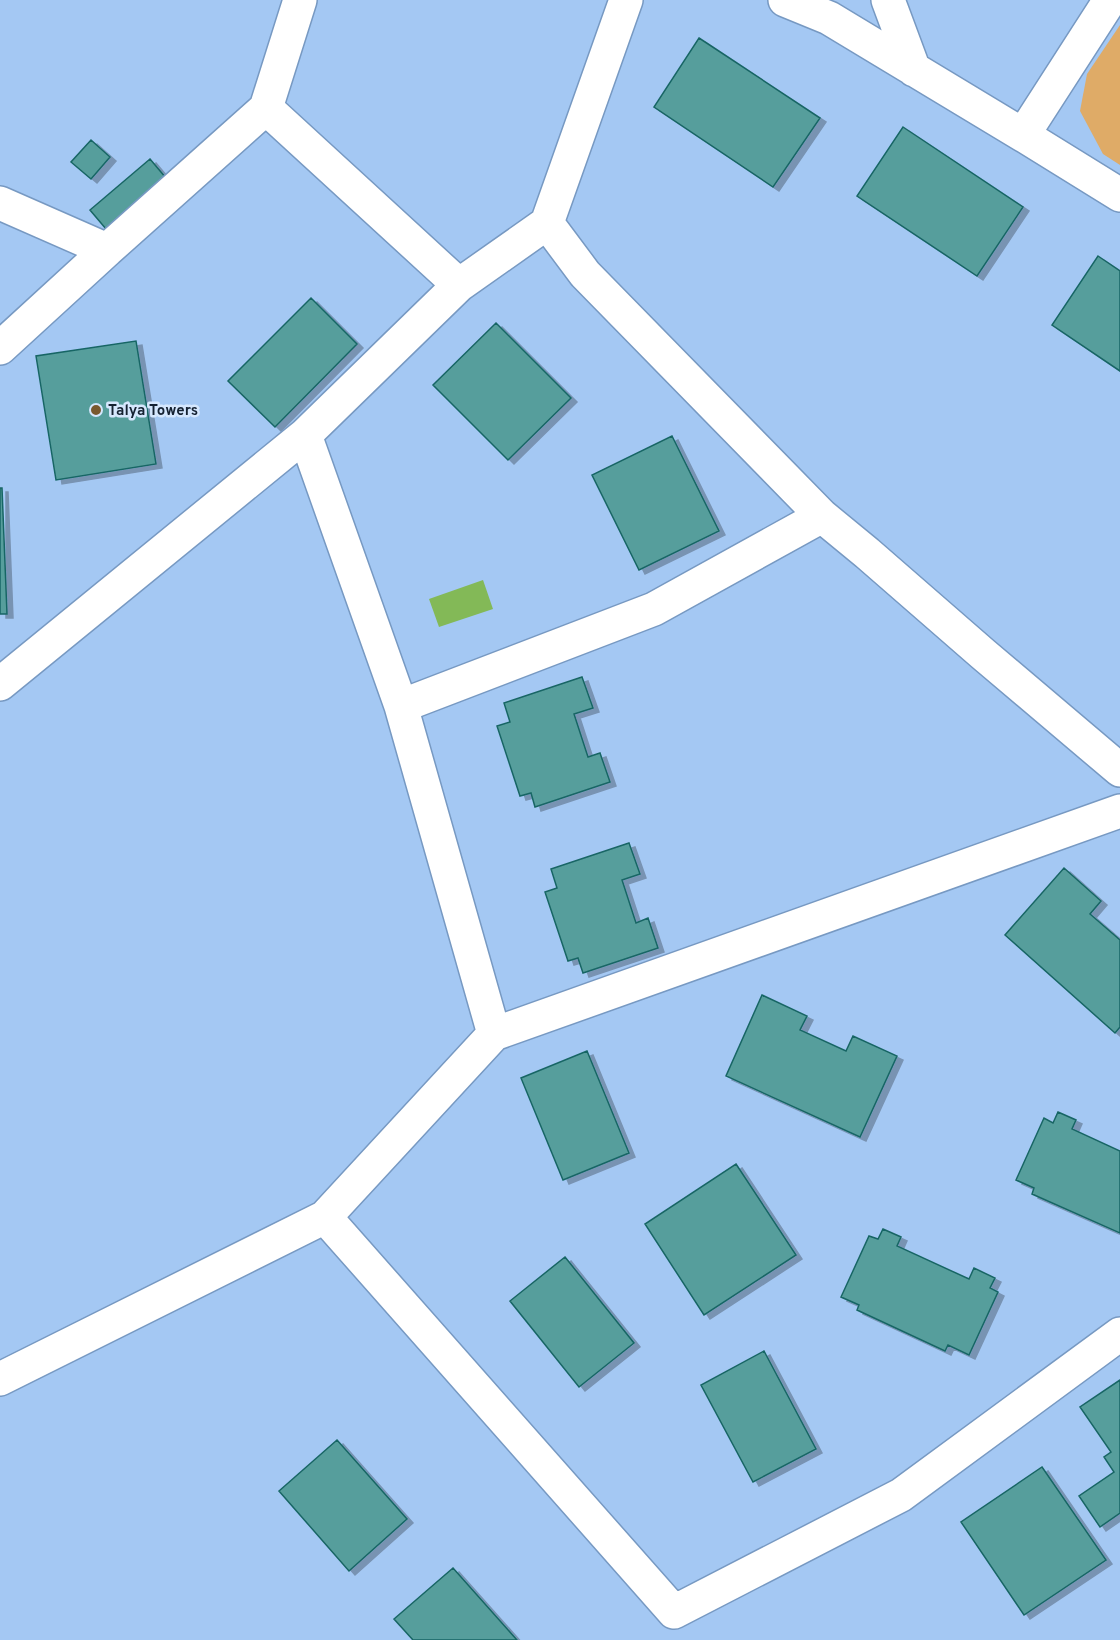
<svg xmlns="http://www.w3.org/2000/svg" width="1120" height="1640" font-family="Overpass,sans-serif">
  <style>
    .green { fill: #dfab67 }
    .water { fill: #83b957 }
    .building { fill: #579e9c; stroke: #196665; stroke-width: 1.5; filter: url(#shadow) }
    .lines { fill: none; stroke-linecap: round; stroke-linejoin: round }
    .street-casing { stroke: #7799c2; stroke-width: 36 }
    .street { stroke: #fff; stroke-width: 33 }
    .poi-dot { fill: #79592f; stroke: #d5e7fd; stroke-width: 2 }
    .labels { text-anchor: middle; stroke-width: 5; stroke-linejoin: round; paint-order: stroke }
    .poi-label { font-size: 15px; font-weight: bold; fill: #152232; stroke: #d5e7fd; text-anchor: start }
  </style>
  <defs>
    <filter id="shadow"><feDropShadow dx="6" dy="4" stdDeviation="0" flood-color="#0004"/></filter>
  </defs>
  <rect width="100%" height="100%" fill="#a4c8f3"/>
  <path class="green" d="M1120,25v140l-17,-11 -23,-43 7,-37z"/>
  <path class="water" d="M483,580l10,29 -54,18 -10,-28z"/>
  <path class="building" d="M699,38l121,80 -47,69 -119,-80z
    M903,127l120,80 -46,69 -120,-80z
    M91,140l19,17 -19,22 -20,-17z
    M150,159l16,19 -60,51 -16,-19z
    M1098,256l22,15v100l-68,-46z
    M311,298l46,46 -82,83 -47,-46z
    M496,323l75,75 -63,62 -75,-75z
    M136,341l20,123 -100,16 -20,-124z
    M672,436l47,95 -80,39 -47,-95z
    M0,488h2l5,126h-7z
    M582,677l11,31 -19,6 14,43 12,-4 10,29 -75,25 -4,-14 -11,3 -23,-70 13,-4 -6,-19z
    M629,843l11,31 -18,6 14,43 12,-5 10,30 -75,25 -5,-15 -10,3 -23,-69 12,-4 -6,-19z
    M1064,868l37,33 -11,13 30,26v87l-5,6 -110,-98z
    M762,995l45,21 -7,14 46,21 7,-15 44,20 -37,81 -134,-61z
    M587,1051l42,102 -66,27 -42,-102z
    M1058,1112l18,8 -4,9 48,22v82l-88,-39 2,-6 -18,-8 28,-62 9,5z
    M736,1164l60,91 -92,60 -59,-91z
    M883,1229l18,8 -4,9 72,33 5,-11 21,10 -5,10 8,4 -29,63 -21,-10 -3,6 -88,-41 2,-5 -18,-8 28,-61 9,3z
    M565,1257l69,86 -55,44 -69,-86z
    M764,1351l52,98 -63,33 -52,-97z
    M1120,1380v133l-20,14 -21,-31 35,-24 -10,-15 7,-5 -31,-45z
    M337,1440l70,79 -58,52 -70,-80z
    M1042,1467l64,93 -82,55 -63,-93z
    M453,1568l64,72h-104l-19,-21z"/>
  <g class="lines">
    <defs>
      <path id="street" d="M300,0l-34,108 193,177
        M785,0l44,18 194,117 97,60
        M888,0l26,70
        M1023,135l87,-135
        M0,203l107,47 159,-142
        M547,223l38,51 237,242 45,37 116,101 137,116
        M0,348l107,-98
        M305,435l96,271 93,328
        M0,684l305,-249 154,-150 88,-62 79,-223
        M401,706l253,-97 168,-93
        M325,1217l349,395 227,-117 219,-161
        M0,1379l325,-162 169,-183 626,-223"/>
    </defs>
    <use href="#street" class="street-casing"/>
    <use href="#street" class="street"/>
  </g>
  <circle class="poi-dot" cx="96" cy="410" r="6"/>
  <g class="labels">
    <g class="poi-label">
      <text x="108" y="415">Talya Towers</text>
    </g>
  </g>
</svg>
